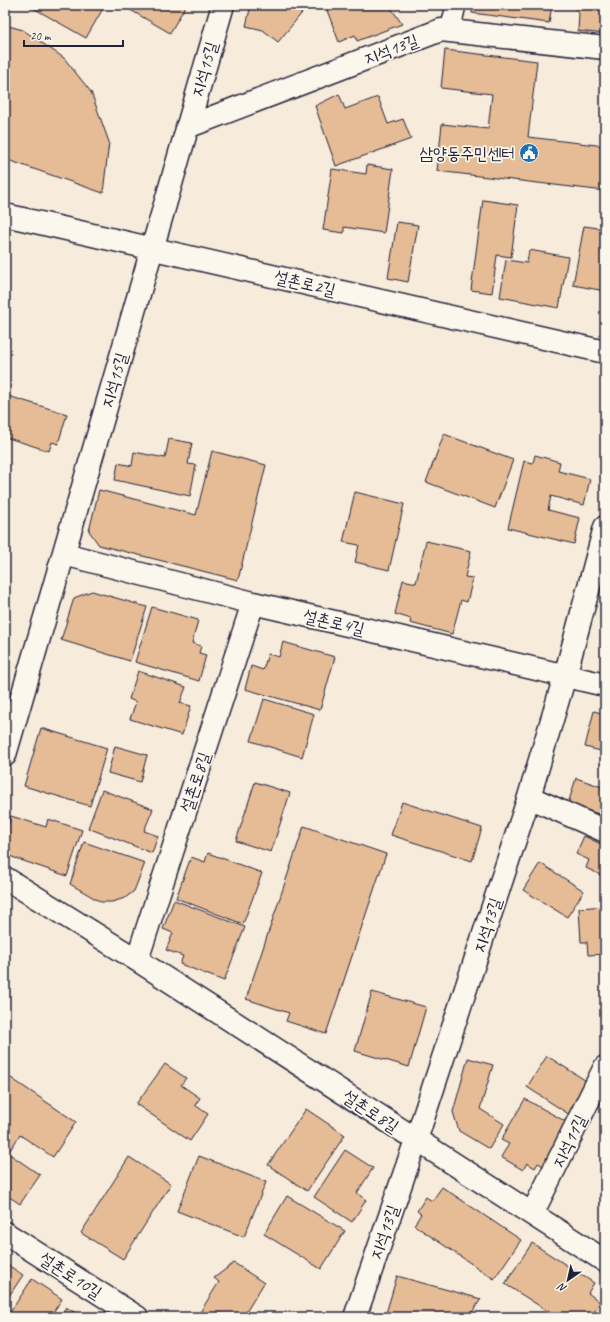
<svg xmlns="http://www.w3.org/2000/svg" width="610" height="1322" font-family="Caveat,'Poor Story',sans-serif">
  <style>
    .building { fill: #e6bc96; stroke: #22223b }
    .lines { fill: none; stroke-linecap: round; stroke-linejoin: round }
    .lane-casing { stroke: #22223b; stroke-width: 22 }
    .street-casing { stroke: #22223b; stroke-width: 25 }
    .lane { stroke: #fbf7ec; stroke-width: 19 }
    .street { stroke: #fbf7ec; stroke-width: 22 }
    .labels { text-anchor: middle; stroke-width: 3.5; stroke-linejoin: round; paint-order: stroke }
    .street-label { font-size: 17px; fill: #22223b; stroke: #fbf7ec }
    .poi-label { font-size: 17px; fill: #22223b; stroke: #fbf7ec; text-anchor: end }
  </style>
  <rect width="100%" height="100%" fill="#f7ebdb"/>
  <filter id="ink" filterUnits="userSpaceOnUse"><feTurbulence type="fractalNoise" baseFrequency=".025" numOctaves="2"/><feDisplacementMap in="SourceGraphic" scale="8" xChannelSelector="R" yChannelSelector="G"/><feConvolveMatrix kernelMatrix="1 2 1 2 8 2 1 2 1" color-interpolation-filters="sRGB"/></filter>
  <g filter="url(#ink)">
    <path class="building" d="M28,5h77l-19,33z
      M129,5h57l-16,28 -43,-25z
      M251,5h56l-1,3 -28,34 -15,-12 -17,-4z
      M325,5h64l13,19 -45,17 -2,-6 -16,7z
      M473,5h79l-3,18 -77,-10z
      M573,5h32v29l-27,-3 1,-17z
      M5,25l18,5 41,28 27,34 18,50 -6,51 -98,-34z
      M445,50l92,11 -9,76 77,9v45l-168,-20 5,-47 46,5 4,-35 -51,-6z
      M339,94l6,15 33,-12 10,27 15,-5 8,20 -75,27 -21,-60z
      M367,165l26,4 -9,64 -40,-6v6l-21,-3 9,-61 34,5z
      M483,200l35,5 -7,52 -14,-2 -5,38 -21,-3z
      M397,222l21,3 -10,57 -20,-4z
      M584,226l21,3v62l-32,-6z
      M529,250l39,7 -9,51 -59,-11 6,-37 21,3z
      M5,395l62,19 -9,30 -6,-2 -3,9 -44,-14z
      M444,434l69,26 -18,48 -69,-26z
      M169,439l23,4 -4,21 8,1 -6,31 -75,-16 3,-17 14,3 2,-14 31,6z
      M212,451l54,14 -28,115 -139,-35 -10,-14 10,-41 97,25z
      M535,455l25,7 -2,9 32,8 -6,26 -33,-9 -3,14 32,8 -6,26 -66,-16 16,-67 9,2z
      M355,492l49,12 -15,66 -34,-8 4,-17 -16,-3z
      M426,541l45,10 -6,26 8,1 -6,24 -6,-2 -9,34 -42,-11 1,-4 -16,-5 8,-34 13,3z
      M92,591l55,16 -17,54 -69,-21 13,-42z
      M152,607l46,13 -6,23 9,3 -2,7 7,2 -7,26 -64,-19z
      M283,642l52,15 -15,53 -75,-21 6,-23 12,4 5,-16 11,3z
      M138,671l48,16 -6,16 11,3 -9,29 -52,-16 6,-17 -7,-3z
      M264,699l50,15 -12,43 -51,-16z
      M594,711l11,3v38l-20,-5z
      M41,728l66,20 -17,58 -66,-20z
      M115,746l32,9 -7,27 -32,-9z
      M576,778l29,10v28l-37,-12z
      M255,782l35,11 -19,59 -35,-11z
      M102,790l51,19 -9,22 14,5 -6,17 -64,-25z
      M402,802l80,26 -10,33 -81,-26z
      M11,816l35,11 2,-8 34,11 -15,46 -55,-19 -7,-15v-7z
      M304,826l82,28 -60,180 -40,-13 3,-8 -43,-14z
      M584,836l21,10v31l-19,-9 3,-8 -13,-6z
      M84,842l61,21 -11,28 -9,7 -13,4h-11l-31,-18z
      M208,853l54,20 -19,51 -67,-26 15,-41 14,5z
      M540,863l44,28 -17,26 -44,-27z
      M174,900l71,27 -21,54 -44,-17 3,-8 -17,-6 7,-17 -10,-4z
      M605,906v48l-17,1 -1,-13h-6l-2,-34z
      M603,967h2v25z
      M372,992l54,15 -17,60 -54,-16z
      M547,1056l41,26 -15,35 -46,-30z
      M468,1058l25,7 -13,44 24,15 -15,25 -30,-18 -6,-19z
      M165,1064l21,14 -5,7 19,13 -5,7 13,9 -18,27 -54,-37z
      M5,1074l71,48 -23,35 -33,-22 -12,18 32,22 -20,29 -15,-10z
      M525,1099l45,25 -25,43 -7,-4 -3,5 -8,-5 -4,7 -22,-13 8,-13 -8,-4z
      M306,1109l39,26 -38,56 -39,-26z
      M345,1150l28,18 -16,25 9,7 -14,22 -38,-25z
      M199,1156l67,26 -22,55 -67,-26z
      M129,1157l42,27 -48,75 -42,-26z
      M442,1187l79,53 -27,39 -80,-54 7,-11 -4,-3 9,-14 6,4z
      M287,1196l58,35 -24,38 -57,-35z
      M532,1243l62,40 -6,10 12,9 -9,15h-34l-52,-33z
      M5,1263l18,12 -18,27z
      M234,1263l30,20 -21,34h-46l22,-35 -5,-4z
      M397,1276l84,23 -12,18h-84z
      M32,1279l30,20 -12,18h-43z
      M66,1307l16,10h-22z"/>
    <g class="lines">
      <defs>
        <path id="lane" d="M450,31l6,-26"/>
        <path id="street" d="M187,127l254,-97 164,18
          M5,215l600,137
          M64,554l189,49 352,82
          M5,755l218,-750
          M529,797l76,34
          M5,878l132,82 468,301
          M137,960l116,-357
          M532,1214l73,-147
          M5,1233l132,84
          M355,1317l61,-177 113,-343 36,-121 40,-149"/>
      </defs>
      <use href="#lane" class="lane-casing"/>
      <use href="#street" class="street-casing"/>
      <use href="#lane" class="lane"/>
      <use href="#street" class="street"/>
    </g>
  </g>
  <defs>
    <symbol id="civic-disc" viewBox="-11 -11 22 22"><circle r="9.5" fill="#1f6fb2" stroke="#fbf7ec"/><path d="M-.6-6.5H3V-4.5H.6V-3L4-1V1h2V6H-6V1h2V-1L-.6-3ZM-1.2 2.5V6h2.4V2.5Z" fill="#fff"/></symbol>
  </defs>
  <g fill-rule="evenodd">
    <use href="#civic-disc" x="518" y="142" width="22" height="22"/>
  </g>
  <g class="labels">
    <g class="street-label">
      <text transform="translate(391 49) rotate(-21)" y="6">지석13길</text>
      <text transform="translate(204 69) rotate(-74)" y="6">지석15길</text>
      <text transform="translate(305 283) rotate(13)" y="6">설촌로2길</text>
      <text transform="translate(114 380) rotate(-74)" y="6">지석15길</text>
      <text transform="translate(334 622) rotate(13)" y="6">설촌로4길</text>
      <text transform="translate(195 782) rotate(-72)" y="6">설촌로8길</text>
      <text transform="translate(487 925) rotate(-72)" y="6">지석13길</text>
      <text transform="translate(371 1111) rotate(33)" y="6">설촌로8길</text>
      <text transform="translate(569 1141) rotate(-64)" y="6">지석11길</text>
      <text transform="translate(384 1232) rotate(-71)" y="6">지석13길</text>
      <text transform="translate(71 1275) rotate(33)" y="6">설촌로10길</text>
    </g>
    <g class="poi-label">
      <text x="515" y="159">삼양동주민센터</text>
    </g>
  </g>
  <rect width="610" height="1322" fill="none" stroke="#fbf7ec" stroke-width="20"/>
  <rect x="10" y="10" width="590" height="1302" fill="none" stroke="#22223b" stroke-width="1.5" filter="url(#ink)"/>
  <g transform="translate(568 1280) rotate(214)" stroke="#fbf7ec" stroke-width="3" paint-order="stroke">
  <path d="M0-3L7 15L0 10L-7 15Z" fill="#22223b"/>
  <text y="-6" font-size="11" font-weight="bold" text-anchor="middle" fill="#22223b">N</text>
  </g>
  <path d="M24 40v6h99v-6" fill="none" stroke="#22223b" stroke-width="2"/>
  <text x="30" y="40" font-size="12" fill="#22223b" stroke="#fbf7ec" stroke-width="3" paint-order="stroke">20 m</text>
</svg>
